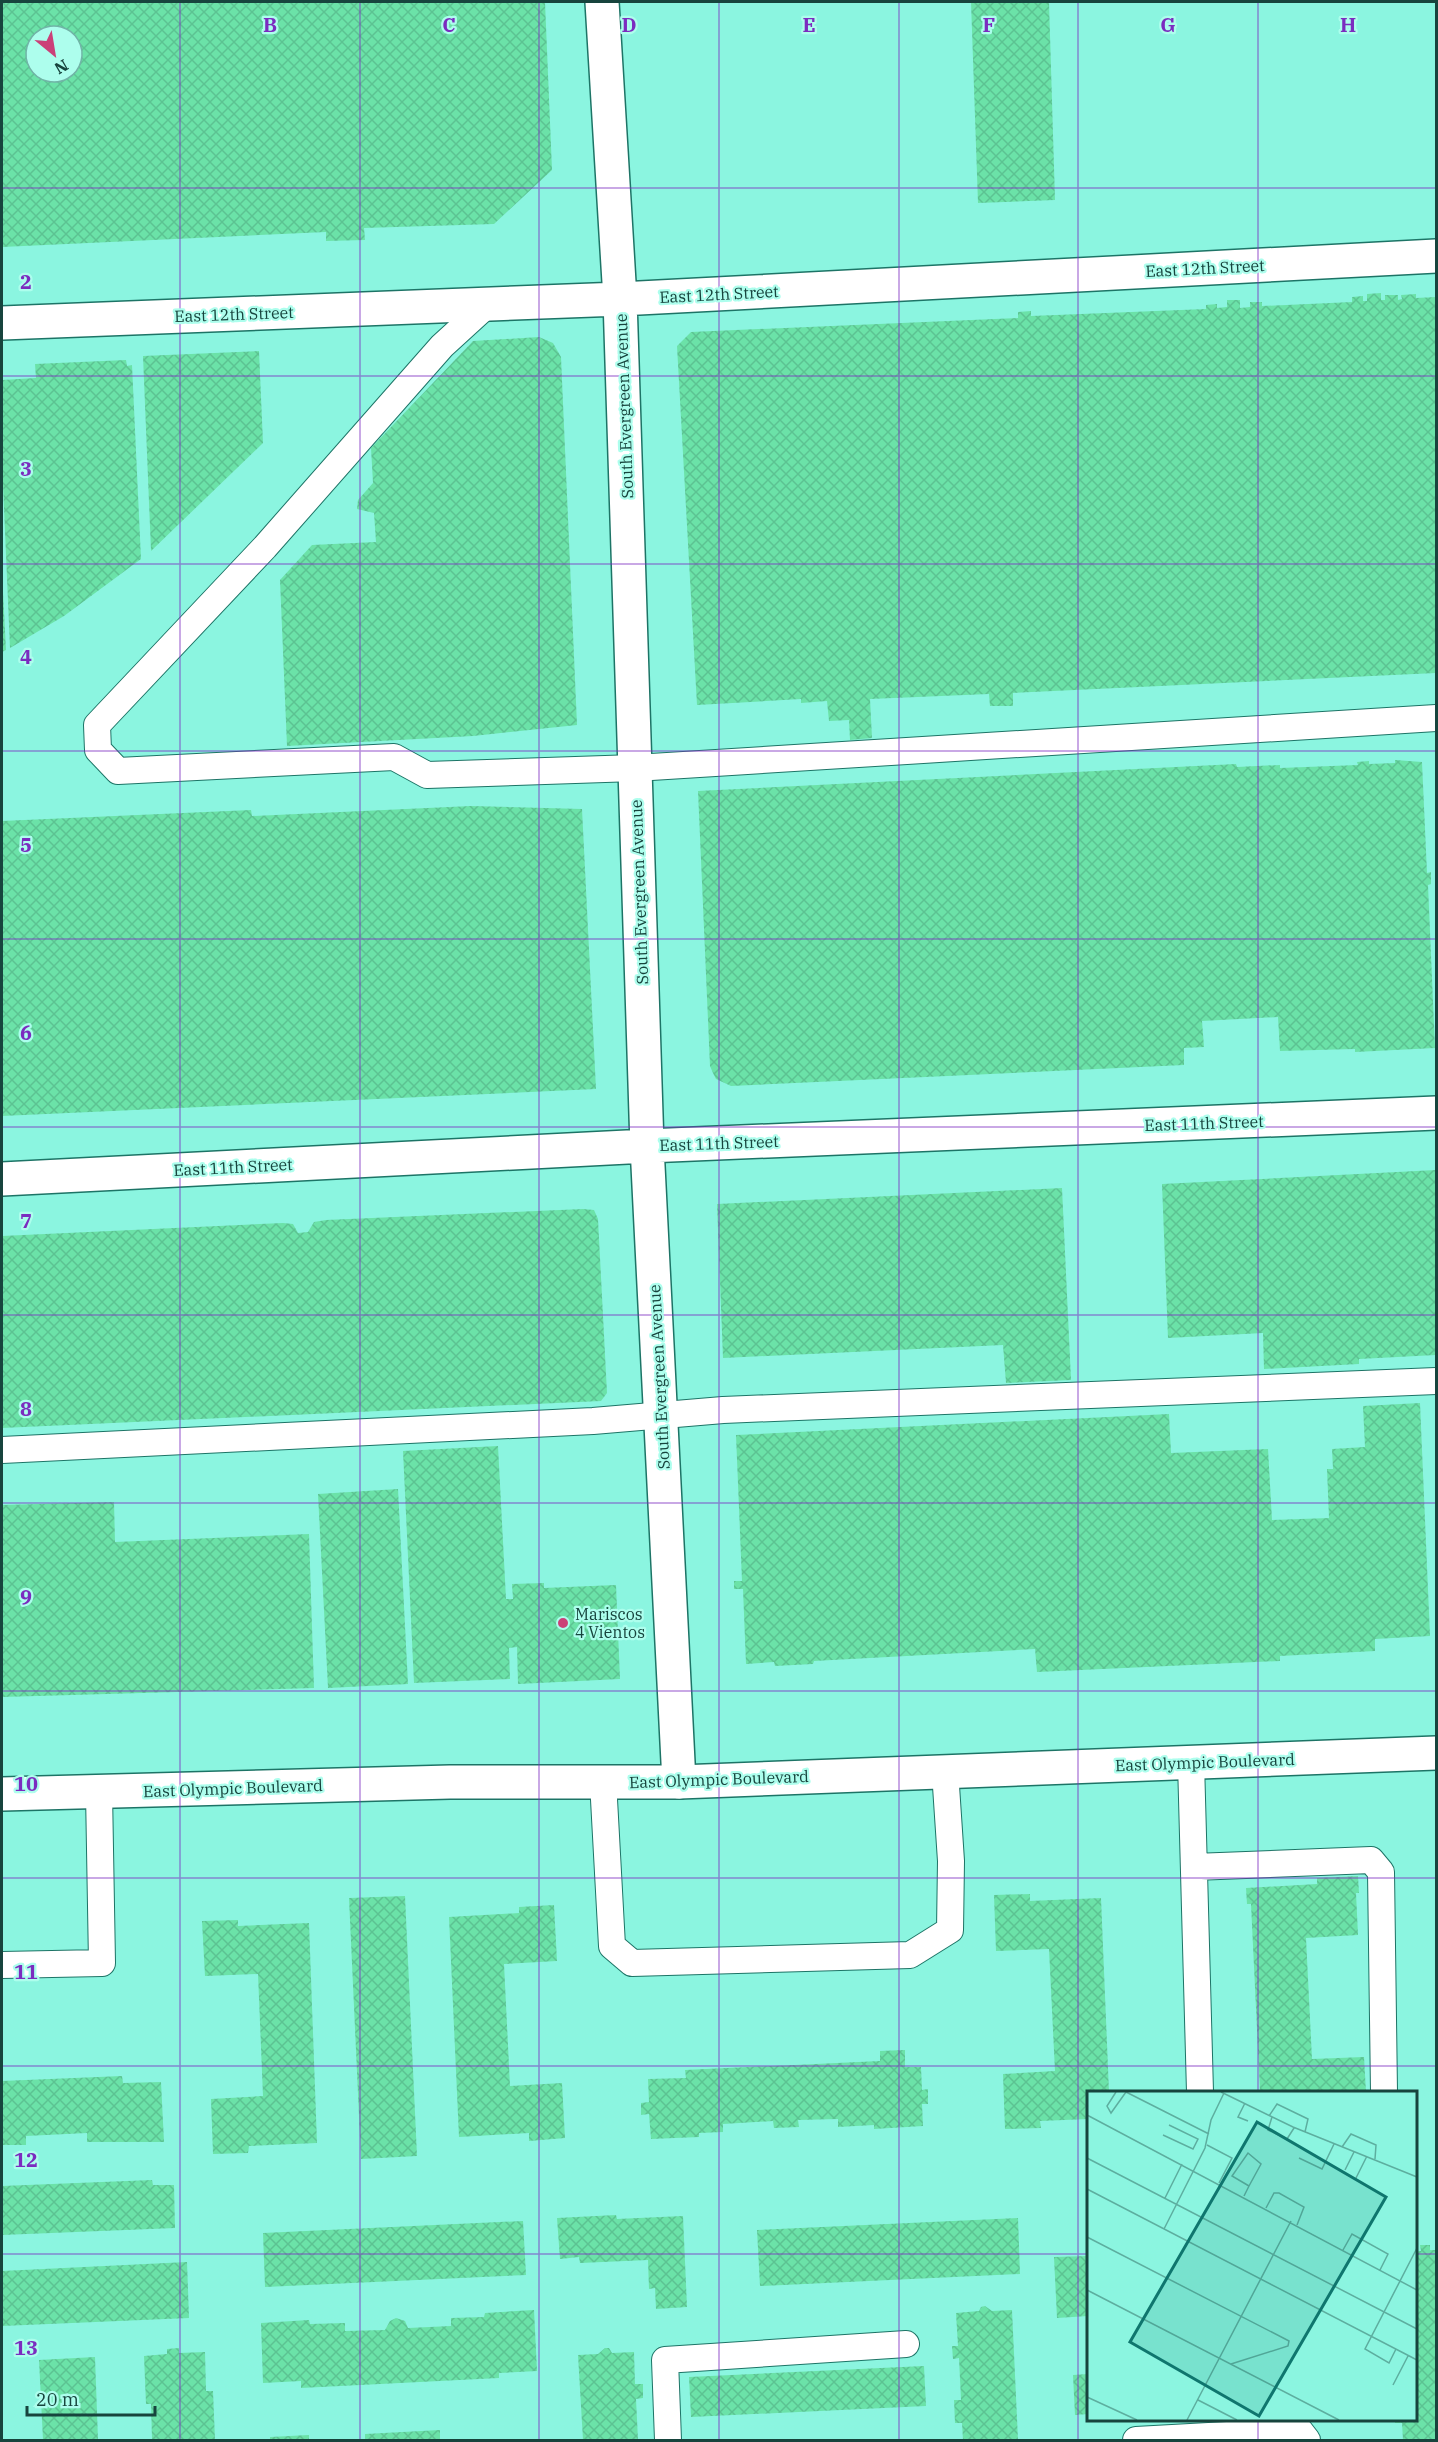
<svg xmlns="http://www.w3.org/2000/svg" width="1438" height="2442" font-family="'IBM Plex Serif',serif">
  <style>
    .building { fill: url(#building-cross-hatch); fill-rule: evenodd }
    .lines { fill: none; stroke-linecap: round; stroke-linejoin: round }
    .lane-casing { stroke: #1d7466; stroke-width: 28 }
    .street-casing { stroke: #1d7466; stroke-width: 36 }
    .secondary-casing { stroke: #1d7466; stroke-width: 36 }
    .lane { stroke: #fff; stroke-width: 26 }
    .street { stroke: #fff; stroke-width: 33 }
    .secondary { stroke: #fff; stroke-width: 33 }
    .grid { fill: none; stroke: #7b2cbf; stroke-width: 1.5; stroke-opacity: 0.55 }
    .poi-dot { fill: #cb4078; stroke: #adfeed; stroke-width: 2 }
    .labels { text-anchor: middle; stroke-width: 4.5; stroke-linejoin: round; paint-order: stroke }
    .street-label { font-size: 16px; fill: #17443d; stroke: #adfeed }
    .poi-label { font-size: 16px; fill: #17443d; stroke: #adfeed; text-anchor: start }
    .inset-road { fill: none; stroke: #5dae9f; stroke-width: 1.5 }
    .view { fill: #0f766e; fill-opacity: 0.15; stroke: #0f766e; stroke-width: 3 }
    .inset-edge { fill: none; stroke: #17443d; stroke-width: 3 }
    .grid-label { font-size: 20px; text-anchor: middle; font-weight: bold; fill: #7b2cbf; stroke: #adfeed; stroke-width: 4.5; stroke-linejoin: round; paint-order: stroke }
  </style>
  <defs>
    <pattern id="building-cross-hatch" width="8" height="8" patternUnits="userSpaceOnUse" patternTransform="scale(1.5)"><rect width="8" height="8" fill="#6be2a8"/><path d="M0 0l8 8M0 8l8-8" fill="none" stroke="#5cc392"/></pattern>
  </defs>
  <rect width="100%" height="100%" fill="#8bf5e0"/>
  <path class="building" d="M2,2h543l7,168 -58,54 -130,4 1,12 -39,1v-9l-324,15zM36,36h36v36h-36z
    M971,2h78l6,198 -77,3z
    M1381,293v7h4v-5h13v5l4,-1 -1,-4 15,-1v4l20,-1v376l-423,20v13h-23l-1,-12 -119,5 2,39 -22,2 -1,-20 -20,1 -2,-20 -26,2v-4l-104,6 -20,-359 14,-14 327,-14v-6l13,-1v5l175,-7v-4l11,-1v4l10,-1v-7h13v8l10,-1v-5h12v4l90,-4v-5l11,-1v5h4v-7z
    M539,337l14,6 8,14 16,368 -104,11 -186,10 -7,-166 32,-35 64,-3 -2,-29 -17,-4 1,-9 15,-17 -2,-35 102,-107z
    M259,351l4,92 -112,108 -8,-195z
    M126,360l1,6 5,-1 9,194 -77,57 -54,32 -8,-187v-81l34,-2 -1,-14z
    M2,592h1l3,58 -4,2z
    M1395,760l27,2 5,111 4,-1v12l-3,1 7,163 -80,4v-3l-75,2 -2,-34 -76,4 2,26 -20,1v17l-453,21 -15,-7 -3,-6 -3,-7 -12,-275 538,-27 1,3 43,-2v3l78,-3 -1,-3 12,-1v3l26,-1z
    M471,806l111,3 14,280 -594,27v-295l249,-11 1,6z
    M1436,1170v185l-77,4v5l-95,5 -1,-36 -95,5 -6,-154z
    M1062,1188l9,192 -65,3 -3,-38 -280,13 -6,-154z
    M583,1209l11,1 4,9 9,174 -6,8 -599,27v-192l281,-13 10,1 5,9 10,-1 6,-10 12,-2z
    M1420,1403l10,233 -55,3v12l-95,5v5l-243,11 -2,-23 -221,12 -1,3 -38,2 -1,-4 -28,2 -3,-75h-9v-8h8l-6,-146 433,-21 2,39 97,-4 4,71 57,-2 -2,-49h6l-1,-20 33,-2 -2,-41z
    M498,1446l8,153h7l-1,-15 32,-1v5l72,-3 4,94 -102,5 -1,-37 -8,1 1,31 -96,4 -11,-232z
    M398,1489l10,195 -80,4 -10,-194z
    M114,1502l1,40 194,-8 5,154 -312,9v-192z
    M1358,1876l1,17h-3l2,42 -52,3 6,121 52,-2 2,35h-106l-9,-188h-4l-1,-16 71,-4v-6z
    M1030,1894v7l71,-3 8,194h-21v27l-48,2 1,7 -36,1 -2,-55 52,-3 -6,-122 -53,2 -2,-56z
    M405,1896l12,260 -56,3 -12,-261z
    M554,1905l3,56 -53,3 6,122 52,-3 3,55 -36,3v-8l-70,4 -10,-220 70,-4v-6z
    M238,1920v6l71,-3 8,220 -68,3 -1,7 -35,1 -2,-55 52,-3 -5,-122 -53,2 -3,-55z
    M905,2050v17h16l1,23 6,-1v15h-6l1,22 -49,3v-4l-36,2v-8l-40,1 1,7 -25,1 -1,-7 -50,3v8l-24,1v4l-48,2 -2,-25 -8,1v-12l8,-1 -1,-23 38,-1 -1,-8 195,-9v-10z
    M122,2076l1,7 38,-1 3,60h-77v-9l-61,3v9h-24v-64z
    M152,2180l1,5h21l1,43 -173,7v-49z
    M616,2215l1,4 66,-3 4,91 -31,2 -1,-21 -6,1 -1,-29 -68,3 -1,-6 -19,2 -3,-41z
    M1018,2218l2,56 -260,12 -3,-56z
    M523,2221l3,54 -261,12 -2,-54z
    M1420,2245h10v5h6v190h-33l-1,-17h-7v-3h21v-169h5z
    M1088,2256v60l-31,2 -3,-61z
    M187,2262l2,56 -187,8v-55z
    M985,2306l7,5 20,-1 6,130h-55l-1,-17h-7l-1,-23h7l-2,-42 -6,1 -1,-13h6l-2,-33 23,-2 2,-4z
    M534,2310l3,61 -38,2v5l-198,10v-7l-38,2 -2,-60 48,-3 1,4 35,-1v8l40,-1 5,-9 6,-3 9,3 3,7 43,-2v-8l33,-1 1,-4z
    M179,2348v5l26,-1 1,39h7l2,49 -63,-1 -1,-35h-5l-2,-48 23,-2v-5z
    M605,2348h4l3,5 22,-1 1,32h8v14l-7,1 2,41h-55l-5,-85 20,-1z
    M95,2357l3,83h-55l-4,-80z
    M924,2366l2,40 -235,11 -2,-40z
    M1088,2374v40l-13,1 -2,-40z
    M440,2430v10h-75v-6z
    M309,2435v5h-39v-3z"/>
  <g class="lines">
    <defs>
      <path id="lane" d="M488,304l-46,42 -177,201 -168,178 1,25 20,21 276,-14 33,18 208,-7 801,-50
        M2,1450l591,-29 130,-11 713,-29
        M1191,1762l9,330
        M603,1781l9,165 20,17 278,-8 40,-25 1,-69 -6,-90
        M1194,1867l177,-7 10,12 3,220
        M2,1965l100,-2 -3,-171
        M668,2440l-3,-80 241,-16
        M1136,2440l164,-9 7,9"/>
      <path id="street" d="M602,2l18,297 27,847 32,636
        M2,323l618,-24 816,-43
        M2,1179l645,-33 789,-33"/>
      <path id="secondary" d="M2,1794l448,-12h229l757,-29"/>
    </defs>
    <use href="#lane" class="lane-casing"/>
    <use href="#street" class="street-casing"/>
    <use href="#secondary" class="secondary-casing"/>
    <use href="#lane" class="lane"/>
    <use href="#street" class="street"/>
    <use href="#secondary" class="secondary"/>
  </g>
  <path class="grid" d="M180,2v2438M360,2v2438M539,2v2438M719,2v2438M899,2v2438M1078,2v2438M1258,2v2090M2,188h1434M2,376h1434M2,564h1434M2,751h1434M2,939h1434M2,1127h1434M2,1315h1434M2,1503h1434M2,1691h1434M2,1878h1434M2,2066h1434M2,2254h1086M1416,2254h20M1258,2420v20"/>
  <circle class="poi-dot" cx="563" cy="1623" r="6"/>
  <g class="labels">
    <g class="street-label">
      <text transform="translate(1205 268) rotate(-3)" y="6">East 12th Street</text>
      <text transform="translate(719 294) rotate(-3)" y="6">East 12th Street</text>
      <text transform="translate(234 314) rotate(-2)" y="6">East 12th Street</text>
      <text transform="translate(624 406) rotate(-92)" y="6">South Evergreen Avenue</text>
      <text transform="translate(639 892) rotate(-92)" y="6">South Evergreen Avenue</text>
      <text transform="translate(1204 1123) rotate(-2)" y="6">East 11th Street</text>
      <text transform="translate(719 1143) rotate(-2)" y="6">East 11th Street</text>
      <text transform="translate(233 1167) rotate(-3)" y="6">East 11th Street</text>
      <text transform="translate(659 1377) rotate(-93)" y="6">South Evergreen Avenue</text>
      <text transform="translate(1205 1762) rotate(-2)" y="6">East Olympic Boulevard</text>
      <text transform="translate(719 1779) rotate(-2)" y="6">East Olympic Boulevard</text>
      <text transform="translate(233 1788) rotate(-2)" y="6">East Olympic Boulevard</text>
    </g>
    <g class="poi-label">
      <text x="575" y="1620">Mariscos<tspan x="575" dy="18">4 Vientos</tspan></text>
    </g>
  </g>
  <g transform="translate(1087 2091)">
    <rect width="330" height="330" fill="#8bf5e0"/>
    <path class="inset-road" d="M29,1l-9,14 4,7 15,-21M39,1l83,42M134,1l72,35 124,50M158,12l-7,14 10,4M0,24l330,175M182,25l8,-12 31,15 -3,13M185,26l-4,13 19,9 7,-11M76,44l30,14 5,-10 -29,-14M120,54l25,13 -13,25M255,56l9,-13 25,11 -1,14M0,67l330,171M212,67l23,11 12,-25M258,79l9,-18M269,87l11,-22M0,98l330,171M157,105l5,-10 12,-22 -13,-11 -16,23 17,10M78,107l17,-34M179,117l8,-15h5l25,14 -7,18M77,138l41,-81 6,-28 13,-27M0,146l202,104 -1,5 -57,18M256,159l9,-16 36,20 -8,16M0,199l252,130M309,258l-7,14 -24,-14 52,-101M306,294l15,-29M0,306l50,23M111,309l39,20M100,329l104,-199"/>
    <path class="view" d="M170,31l129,75 -127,219 -129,-74z"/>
    <rect width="330" height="330" class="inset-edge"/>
  </g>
  <g class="grid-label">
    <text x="270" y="32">B</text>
    <text x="449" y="32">C</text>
    <text x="629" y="32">D</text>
    <text x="809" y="32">E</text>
    <text x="989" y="32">F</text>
    <text x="1168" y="32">G</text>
    <text x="1348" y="32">H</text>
    <text x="26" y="289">2</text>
    <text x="26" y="476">3</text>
    <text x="26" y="664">4</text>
    <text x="26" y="852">5</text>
    <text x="26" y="1040">6</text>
    <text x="26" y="1228">7</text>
    <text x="26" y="1416">8</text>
    <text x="26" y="1604">9</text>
    <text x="26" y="1791">10</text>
    <text x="26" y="1979">11</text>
    <text x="26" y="2167">12</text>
    <text x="26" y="2355">13</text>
  </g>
  <rect width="1438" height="2442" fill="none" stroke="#17443d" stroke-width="6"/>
  <g transform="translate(54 54) rotate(150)"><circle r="28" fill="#adfeed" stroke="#71b4a7" stroke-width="1.5"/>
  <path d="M0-4.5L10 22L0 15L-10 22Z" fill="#cb4078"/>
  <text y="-9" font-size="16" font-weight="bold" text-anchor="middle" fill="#17443d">N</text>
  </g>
  <path d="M27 2406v9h128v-9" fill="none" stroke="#17443d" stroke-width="3"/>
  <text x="36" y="2406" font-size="18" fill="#17443d" stroke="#adfeed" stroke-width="4.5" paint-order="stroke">20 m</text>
</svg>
